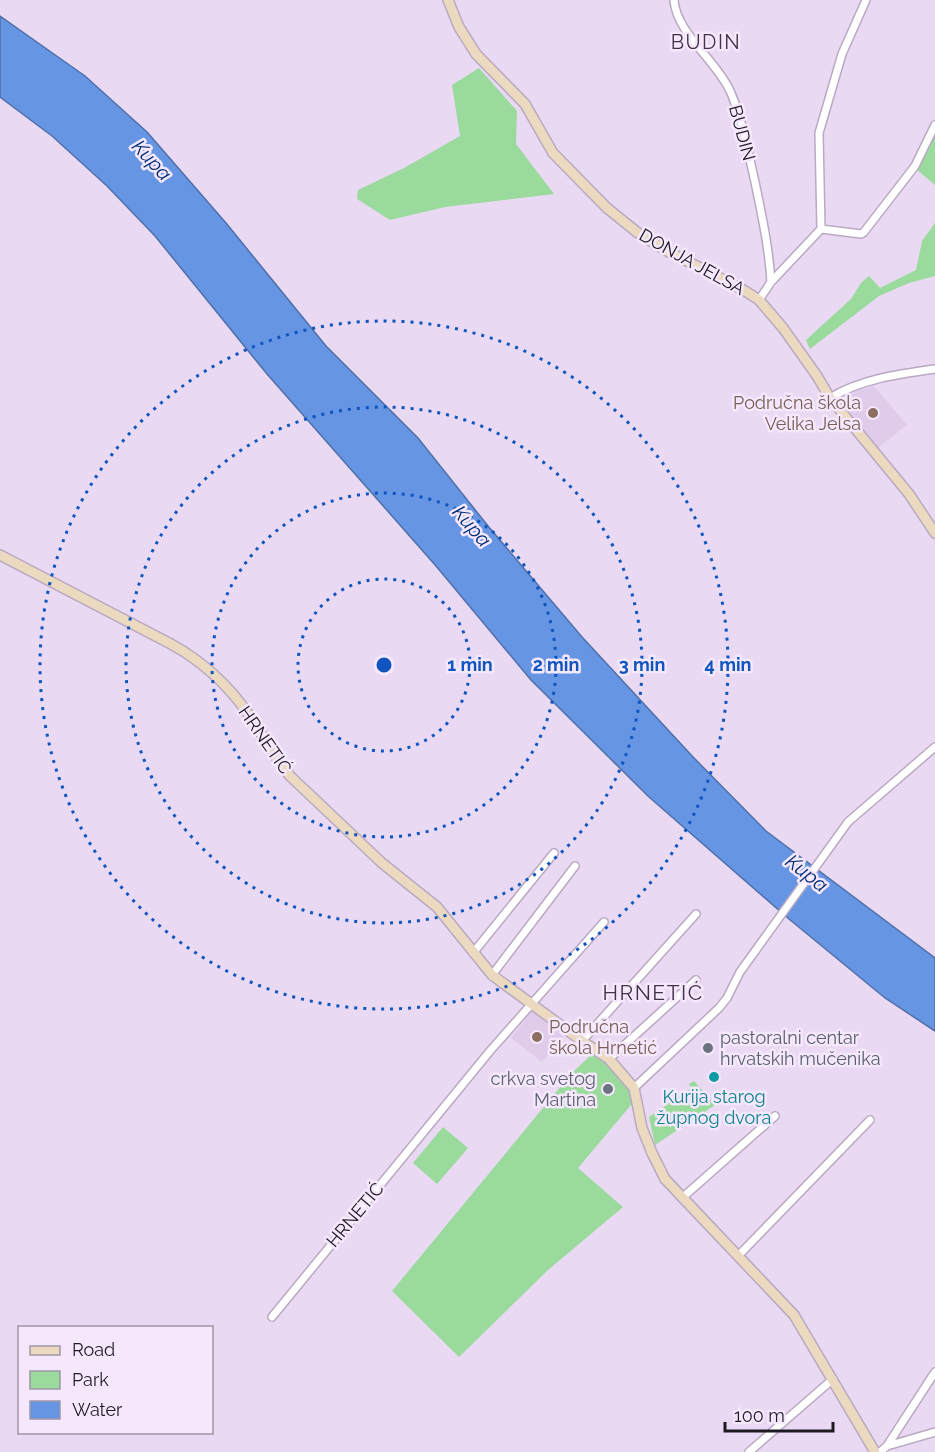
<svg xmlns="http://www.w3.org/2000/svg" width="935" height="1452" font-family="Raleway,sans-serif">
  <style>
    .built { fill: #e0cbeb }
    .green { fill: #9ada9c }
    .water { fill: #6595e3; stroke: #5070a9; stroke-width: 1.5 }
    .lines { fill: none; stroke-linecap: round; stroke-linejoin: round }
    .street-casing { stroke: #b9a9c2; stroke-width: 10 }
    .secondary-casing { stroke: #b9a9c2; stroke-width: 12 }
    .street { stroke: #fff; stroke-width: 7 }
    .secondary { stroke: #ebdabf; stroke-width: 9 }
    .ring { fill: none; stroke: #0e55bf; stroke-width: 3; stroke-dasharray: 3 6 }
    .education-dot { fill: #8d6e63; stroke: #f5e8fd; stroke-width: 2 }
    .worship-dot { fill: #6b7280; stroke: #f5e8fd; stroke-width: 2 }
    .culture-dot { fill: #0f9aa8; stroke: #f5e8fd; stroke-width: 2 }
    .labels { text-anchor: middle; stroke-width: 5; stroke-linejoin: round; paint-order: stroke }
    .street-label { font-size: 18px; fill: #201a23; stroke: #f5e8fd }
    .education-label { font-size: 18px; fill: #785e54; stroke: #f5e8fd; text-anchor: end }
    .worship-label { font-size: 18px; fill: #5b616d; stroke: #f5e8fd; text-anchor: start }
    .culture-label { font-size: 18px; fill: #0d838f; stroke: #f5e8fd }
    .neighbourhood-label { font-size: 20px; letter-spacing: 1.5px; fill: #403347; stroke: #f5e8fd }
    .water-label { font-size: 20px; font-style: italic; fill: #022e73; stroke: #f5e8fd }
    .quarter-label { font-size: 21px; letter-spacing: 1.5px; fill: #403347; stroke: #f5e8fd }
    .centre { fill: #0e55bf; stroke: #f5e8fd; stroke-width: 3 }
    .ring-label { font-size: 18px; text-anchor: middle; font-weight: bold; fill: #0e55bf; stroke: #f5e8fd; stroke-width: 5; stroke-linejoin: round; paint-order: stroke }
  </style>
  <rect width="100%" height="100%" fill="#ead9f3"/>
  <path class="built" d="M874,386l33,39 -29,23 -38,-46 17,-11z
    M532,1011l31,25 -21,26 -31,-24z"/>
  <path class="green" d="M479,68l38,43 -1,33 38,50 -109,13 -55,13 -33,-21 1,-9 46,-22 56,-32 -8,-51z
    M935,134v51l-19,-16z
    M935,223v53l-26,7 -30,13 -69,53 -4,-9 45,-41 10,-16 8,-7 11,12 36,-18 6,-29z
    M592,1054c20,13 40,24 39,51l-53,63 45,39 -75,63 -89,87 -67,-66 179,-217z
    M694,1081l21,24 -60,40 -6,-28 42,-29 -2,-4z
    M443,1127l25,21 -31,36 -24,-21z"/>
  <path class="water" d="M0,16l85,60 62,56 79,91 100,123 92,92 70,88 94,111 112,121 72,73 169,127v73l-50,-33 -96,-79 -140,-122 -118,-117 -95,-114 -169,-192 -112,-138 -48,-50 -55,-50 -52,-39z"/>
  <g class="lines">
    <defs>
      <path id="street" d="M674,0c2,33 44,62 57,93 12,29 17,59 24,89 7,34 14,66 16,100
        M821,229l-2,-96 23,-79 24,-54
        M759,300l12,-18 50,-53 40,5 3,-2 51,-66 20,-41
        M830,398c31,-19 69,-24 105,-29
        M473,953l81,-100
        M492,975l83,-109
        M582,1041l114,-127
        M609,1059l87,-79
        M634,1088l85,-80 8,-10 13,-26 108,-150 87,-75
        M682,1198l93,-82
        M738,1256l132,-136
        M272,1317l218,-266 114,-129
        M887,1446l48,-74
        M749,1452l84,-73
        M880,1452l7,-6 48,-14"/>
      <path id="secondary" d="M448,0l11,27 17,27 49,50 28,49 54,55 31,25 27,17 77,39 17,11 24,28 34,48 13,22 79,96 26,39
        M0,555l171,89c31,17 58,42 78,71 14,20 25,42 41,61l92,87 55,44 55,68 90,66 27,18 25,29 8,40 10,25 13,26 129,136 81,137"/>
    </defs>
    <use href="#street" class="street-casing"/>
    <use href="#secondary" class="secondary-casing"/>
    <use href="#street" class="street"/>
    <use href="#secondary" class="secondary"/>
  </g>
  <g class="ring">
    <circle cx="384" cy="665" r="86"/>
    <circle cx="384" cy="665" r="172"/>
    <circle cx="384" cy="665" r="258"/>
    <circle cx="384" cy="665" r="344"/>
  </g>
  <g class="education-dot">
    <circle cx="873" cy="413" r="6"/>
    <circle cx="537" cy="1037" r="6"/>
  </g>
  <g class="worship-dot">
    <circle cx="708" cy="1048" r="6"/>
    <circle cx="608" cy="1089" r="6"/>
  </g>
  <circle class="culture-dot" cx="714" cy="1077" r="6"/>
  <g class="labels">
    <g class="street-label">
      <text transform="translate(742 133) rotate(75)" y="6">BUDIN</text>
      <text transform="translate(692 262) rotate(29)" y="6">DONJA JELSA</text>
      <text transform="translate(265 740) rotate(55)" y="6">HRNETIĆ</text>
      <text transform="translate(355 1215) rotate(-50)" y="6">HRNETIĆ</text>
    </g>
    <g class="education-label">
      <text x="861" y="409">Područna škola<tspan x="861" dy="21">Velika Jelsa</tspan></text>
      <text x="549" y="1033" text-anchor="start">Područna<tspan x="549" dy="21">škola Hrnetić</tspan></text>
    </g>
    <g class="worship-label">
      <text x="720" y="1044">pastoralni centar<tspan x="720" dy="21">hrvatskih mučenika</tspan></text>
      <text x="596" y="1085" text-anchor="end">crkva svetog<tspan x="596" dy="21">Martina</tspan></text>
    </g>
    <g class="culture-label">
      <text x="714" y="1103">Kurija starog<tspan x="714" dy="21">župnog dvora</tspan></text>
    </g>
    <g class="neighbourhood-label">
      <text x="706" y="49">BUDIN</text>
    </g>
    <g class="water-label">
      <text transform="translate(152 160) rotate(47)" y="7">Kupa</text>
      <text transform="translate(472 526) rotate(49)" y="7">Kupa</text>
      <text transform="translate(807 873) rotate(38)" y="7">Kupa</text>
    </g>
    <g class="quarter-label">
      <text x="653" y="1000">HRNETIĆ</text>
    </g>
  </g>
  <circle cx="384" cy="665" r="9" class="centre"/>
  <g class="ring-label">
    <text x="470" y="671">1 min</text>
    <text x="556" y="671">2 min</text>
    <text x="642" y="671">3 min</text>
    <text x="728" y="671">4 min</text>
  </g>
  <rect x="18" y="1326" width="195" height="108" fill="#f5e8fd" stroke="#a096a6" stroke-width="1.5"/>
  <rect x="30" y="1346" width="30" height="9" fill="#ebdabf" stroke="#a096a6" stroke-width="1.5"/>
  <text x="72" y="1356" font-size="18" fill="#201a23">Road</text>
  <rect x="30" y="1371" width="30" height="18" fill="#9ada9c" stroke="#a096a6" stroke-width="1.5"/>
  <text x="72" y="1386" font-size="18" fill="#201a23">Park</text>
  <rect x="30" y="1401" width="30" height="18" fill="#6595e3" stroke="#a096a6" stroke-width="1.5"/>
  <text x="72" y="1416" font-size="18" fill="#201a23">Water</text>
  <path d="M725 1422v9h108v-9" fill="none" stroke="#201a23" stroke-width="3"/>
  <text x="734" y="1422" font-size="18" fill="#201a23" stroke="#f5e8fd" stroke-width="4.5" paint-order="stroke">100 m</text>
</svg>
